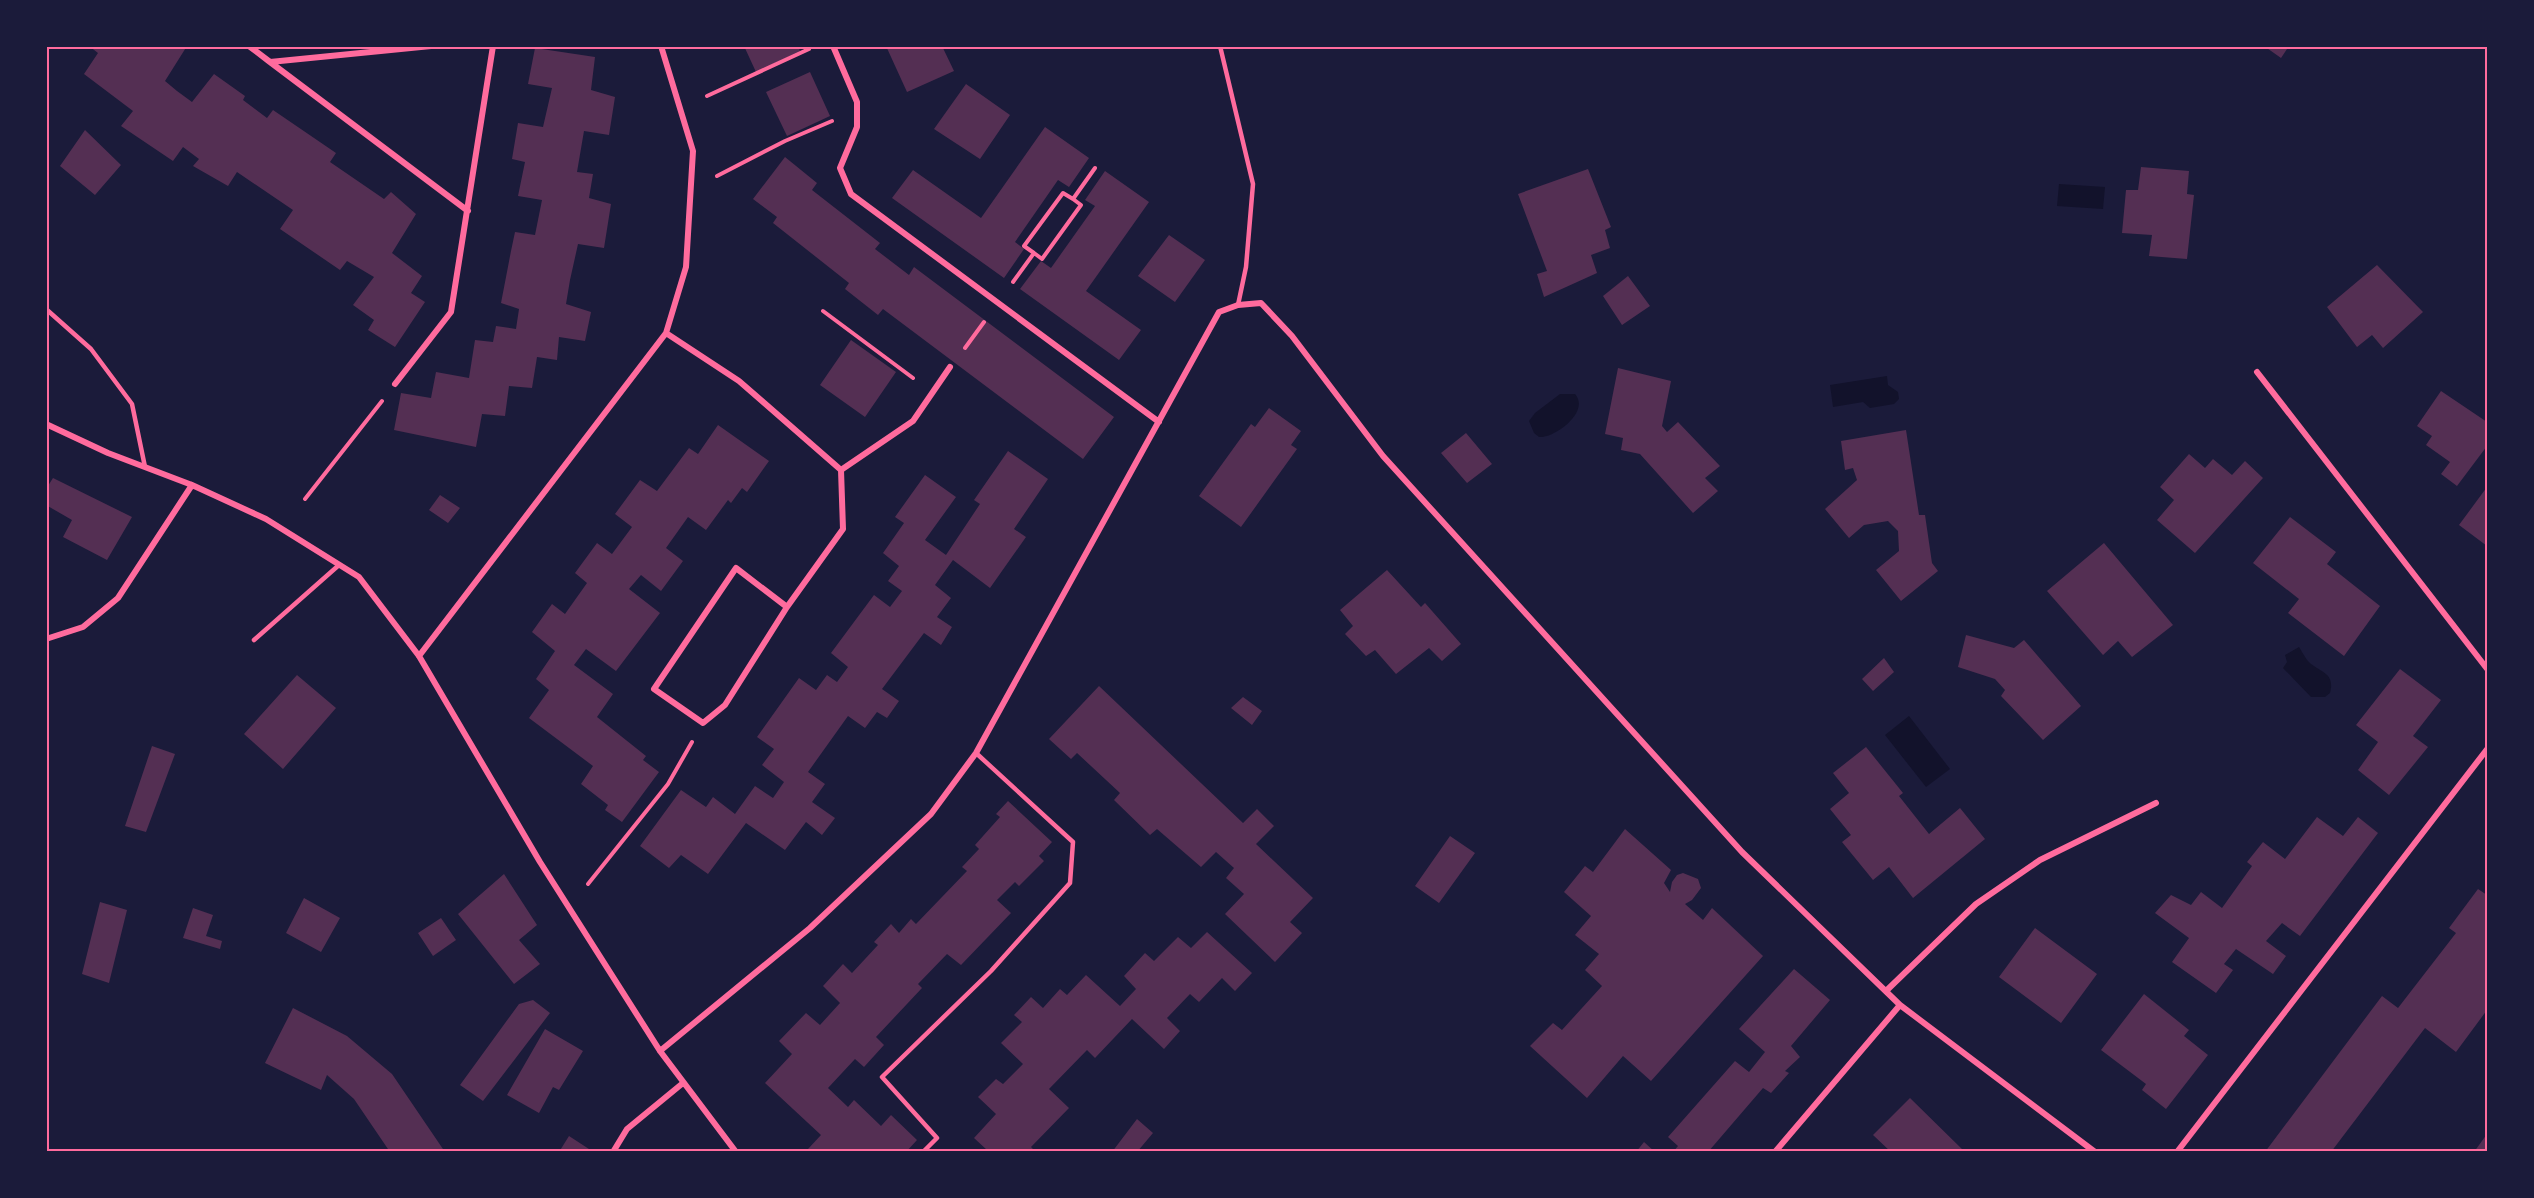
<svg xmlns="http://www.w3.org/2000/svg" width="2534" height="1198" font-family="'Libre Baskerville',serif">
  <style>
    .water { fill: #12122b }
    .building { fill: #542f53 }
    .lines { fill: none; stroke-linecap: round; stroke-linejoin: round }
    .path { stroke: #ff6b9d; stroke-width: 4 }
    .service { stroke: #ff6b9d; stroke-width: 4.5 }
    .minor { stroke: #ff6b9d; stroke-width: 6 }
    .neatline { fill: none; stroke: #ff6b9d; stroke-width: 2 }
  </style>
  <rect width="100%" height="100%" fill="#1b1b3a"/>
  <path class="water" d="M2059,184l46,3 -2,22 -46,-3z
    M1887,376l1,9 10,7 1,7 -5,5 -24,4 -7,-6 -30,5 -3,-22z
    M1560,394h15c16,18 -22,45 -36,43l-5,-4 -5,-12 6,-8z
    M2299,647c4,6 7,13 12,17 12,9 24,10 19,29l-5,4h-14l-28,-29 4,-6 -2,-7z
    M1909,716l41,53 -24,18 -41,-52z"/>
  <path class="building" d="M89,46h98l-22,35 12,10 15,11 22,-28 31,22 -2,4 24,18 6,-8 63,43 -6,9 54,37 7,-7 25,22 -24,39 30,23 -11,17 14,9 -30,45 -27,-17 6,-10 -21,-15 21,-28 -27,-16 -7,9 -60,-41 13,-19 -56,-38 -9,14 -35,-20 6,-7 -16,-12 -10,14 -52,-35 12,-15 -49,-37 14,-21z
    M744,46h54l2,5 -44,21z
    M886,46h56l12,25 -47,21z
    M2264,46h25l-8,12z
    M535,48l60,9 -4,33 24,7 -6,38 -25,-4 -7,41 16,2 -4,24 22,6 -7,44 -26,-4 -8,36 -4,24 25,8 -6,29 -26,-4 -2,23 -20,-3 -5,31 -23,-2 -4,30 -23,-2 -6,33 -82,-17 7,-37 30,5 5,-26 33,6 6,-38 18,2 3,-16 20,3 3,-20 -18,-6 10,-52 4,-19 20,3 7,-35 -24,-4 7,-34 -13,-3 6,-36 25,4 9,-39 -24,-4z
    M810,72l20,44 -43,20 -21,-44z
    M966,84l44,31 -30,44 -46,-30z
    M1045,127l44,31 -20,29 -11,-7 -43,62 9,7 -20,29 -112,-80 21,-28 68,48z
    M85,130l36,35 -26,30 -35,-29z
    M785,157l32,26 -5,7 68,53 -5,6 34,26 5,-8 200,150 -31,42 -200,-150 -5,6 -33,-26 4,-6 -76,-60 4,-6 -24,-18z
    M2141,167l48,4 -2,23 7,1 -7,64 -38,-3 3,-21 -30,-2 4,-43h12z
    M1588,169l23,58 -6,3 5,18 -19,7 6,18 -53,24 -7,-23 10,-3 -29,-77z
    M1105,171l44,31 -63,89 55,39 -22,30 -99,-71 21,-28 10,7 44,-62 -10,-6z
    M1169,235l36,25 -30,42 -37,-26z
    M2377,265l46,47 -40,36 -11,-13 -15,12 -30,-40z
    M1628,276l22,30 -28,19 -19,-29z
    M851,340l45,32 -31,45 -45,-32z
    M1618,368l53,13 -9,45 5,6 11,-10 42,44 -15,12 13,13 -25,22 -53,-59 -19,-4 2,-12 -18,-4z
    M2441,391l46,31v24l-30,40 -16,-12 9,-12 -24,-17 6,-9 -15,-10z
    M1269,408l32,23 -10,14 6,4 -56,78 -42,-31 52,-72 4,3z
    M718,425l51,36 -22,31 -5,-4 -11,15 -3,-3 -22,30 -18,-13 -22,31 17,13 -22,30 -20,-16 -12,14 31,24 -44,58 -30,-22 -12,16 39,29 -16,23 49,39 -3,4 16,12 -37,50 -17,-12 3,-5 -27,-21 12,-18 -64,-48 20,-28 -13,-11 19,-28 -23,-19 20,-28 13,10 22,-31 -12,-10 22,-30 15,11 20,-27 -17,-13 25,-34 17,11 32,-43 9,6z
    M1906,430l13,85h6l7,48 6,8 -37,30 -25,-31 23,-19 -1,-20 -10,-10 -24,4 -15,13 -24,-29 32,-29 -4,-12 -8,2 -4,-29z
    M1466,433l26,31 -25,19 -26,-30z
    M1008,451l40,28 -34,50 12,8 -36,51 -37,-28 -18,25 16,13 -14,19 15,10 -11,18 -17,-12 -42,56 17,12 -12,17 -10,-6 -12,16 -17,-12 -40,56 17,12 -13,18 23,16 -13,17 -16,-13 -21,28 -39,-27 -38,51 -27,-19 -12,13 -29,-22 41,-56 25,17 7,-10 22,17 20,-28 18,12 11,-16 -22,-17 12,-16 -17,-12 42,-59 17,12 11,-15 10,7 11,-15 -17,-14 43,-58 16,12 12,-16 -14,-10 11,-15 -16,-13 21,-30 -9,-6 30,-42 31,22 -31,43 21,15 34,-51 -6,-4z
    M2189,454l16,14 8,-9 19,16 13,-14 18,17 -68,75 -38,-33 17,-20 -14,-13z
    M53,478l79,39 -25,43 -44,-23 9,-17 -26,-15v-16z
    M2487,487v59l-28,-21z
    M440,495l20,13 -12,15 -19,-13z
    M2290,517l46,35 -9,12 53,42 -36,50 -56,-43 11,-14 -46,-36z
    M2104,543l69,82 -41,32 -14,-16 -15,14 -56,-64z
    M1387,570l34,37 4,-4 36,41 -19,17 -13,-13 -33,26 -21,-24 -9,6 -21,-22 8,-8 -13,-16z
    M1966,635l48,13 10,-8 57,66 -38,34 -42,-44 4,-6 -10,-11 -37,-12z
    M1884,658l10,14 -21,19 -11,-12z
    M2400,669l41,31 -28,36 15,11 -39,48 -31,-25 20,-28 -22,-17z
    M297,675l39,33 -53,61 -39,-35z
    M1099,686l144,137 14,-14 17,17 -18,18 57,54 -23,24 12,11 -27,29 -50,-48 19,-20 -18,-16 8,-10 -18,-16 -15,15 -44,-38 -7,6 -36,-35 6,-7 -43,-40 -6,6 -22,-20z
    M1243,697l19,14 -10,14 -21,-17z
    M152,746l23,8 -29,78 -21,-6z
    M1866,747l37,46 -4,3 30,38 31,-26 25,31 -72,59 -24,-31 -16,13 -31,-38 9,-7 -21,-26 19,-16 -16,-20z
    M1008,801l44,41 -13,14 5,5 -25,25 -4,-4 -18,18 14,13 -50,52 -14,-11 -29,30 4,4 -46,49 8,8 -20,22 -9,-8 -27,29 20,19 6,-7 27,26 10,-11 26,25 -11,12h-95l-3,-3 13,-14 -56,-52 27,-29 -13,-13 27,-28 14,12 20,-22 -17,-17 20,-22 9,9 26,-28 -4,-3 17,-18 8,9 12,-14 5,5 51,-53 -5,-4 17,-18 -4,-4 25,-28 -4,-3z
    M2317,817l26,19 15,-19 20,16 -78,103 -18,-13 -16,18 20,15 -13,18 -37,-25 -12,15 9,6 -17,23 -44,-31 17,-24 -34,-25 16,-18 20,10 10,-13 21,16 30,-42 -5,-4 16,-20 22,17z
    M1625,829l46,41 -7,13 6,9 2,-10 5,-7 6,-2 15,6 3,9 -9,12 -7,4 18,16 9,-12 51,48 -112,125 -28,-25 -36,42 -57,-52 23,-23 9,7 40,-44 -17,-16 14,-16 -24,-19 16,-19 -27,-24 21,-26 8,6z
    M1450,836l25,17 -36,50 -24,-17z
    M504,874l33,51 -18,15 21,24 -26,20 -56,-70z
    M2478,889l9,6v115l-31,42 -31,-24 -94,124h-66l117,-156 16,12 58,-75 -7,-5z
    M304,898l36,20 -19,34 -35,-19z
    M100,902l27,8 -18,73 -27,-9z
    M193,908l20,7 -7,21 16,5 -2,8 -37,-11z
    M441,918l15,22 -23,16 -15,-23z
    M2035,928l62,46 -36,49 -62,-46z
    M1207,932l45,41 -17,18 -13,-13 -23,24 -9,-8 -23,24 13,13 -16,18 -32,-30 -37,39 -8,-8 -38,39 20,19 -38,39 5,5h-50l1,-2 -13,-12 22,-24 -18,-17 18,-18 7,5 20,-20 -22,-21 21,-21 -8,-7 17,-18 12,11 17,-19 7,6 19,-20 34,31 16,-17 -12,-13 21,-23 9,8 24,-24 13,11z
    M1794,969l36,31 -39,46 9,11 -15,14 4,2 -18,20 -8,-5 -55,64h-35l5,-6 -10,-9 67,-76 14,11 16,-20 -26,-23z
    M2144,994l45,36 -5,6 24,19 -42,54 -24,-19 4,-6 -45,-34z
    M533,1000l17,13 -67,88 -23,-16 59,-81z
    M293,1008l54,28 45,38 53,78h-55l-36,-53 -27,-24 -6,15 -56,-27z
    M545,1029l38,22 -24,39 -6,-3 -14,26 -32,-18z
    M1910,1098l55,54h-74l-18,-17z
    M1137,1119l16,14 -16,19h-25z
    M2487,1134v18h-13z
    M569,1136l20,13 -1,3h-29z
    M1644,1142l11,10h-19z"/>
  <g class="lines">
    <path class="path" d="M707,96l102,-47
      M717,176l68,-35 47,-20
      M1034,253l8,6 39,-54 -8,-6
      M1013,282l21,-29 -10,-7 39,-53 10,6 22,-31
      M823,311l90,67
      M965,348l19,-26
      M305,499l77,-98
      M588,884l80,-100 24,-42"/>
    <path class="service" d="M1220,46l33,138 -7,83 -8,38
      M46,309l45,40 41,55 13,63
      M254,640l85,-75
      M923,1152l14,-14 -55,-61 109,-106 79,-88 3,-41 -97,-89"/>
    <path class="minor" d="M249,46l21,16 161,-16
      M833,46l24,56v25l-17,41 11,26 308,228
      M270,62l198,149
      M666,333l73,48 102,89 2,59 -56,78 -51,-39 -82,121 49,34 22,-18 62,-98
      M2257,372l231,298
      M395,384l56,-72 42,-266
      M46,424l62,29 84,32 74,34 93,58 60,79 121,206 120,189 76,101
      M841,470l72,-49 37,-54
      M46,639l37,-12 35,-29 74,-113
      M419,656l247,-323 20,-66 7,-116 -32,-105
      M1886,991l90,-87 64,-44 116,-57
      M660,1051l150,-123 121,-114 45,-61 243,-441 19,-7 23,-2 31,33 91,120 359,396 158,153 195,147
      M613,1152l14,-23 56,-46
      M1775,1152l125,-147
      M2177,1152l311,-404"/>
  </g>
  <rect width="2534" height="1198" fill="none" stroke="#1b1b3a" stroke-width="96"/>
  <rect x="48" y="48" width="2438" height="1102" class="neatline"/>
</svg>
